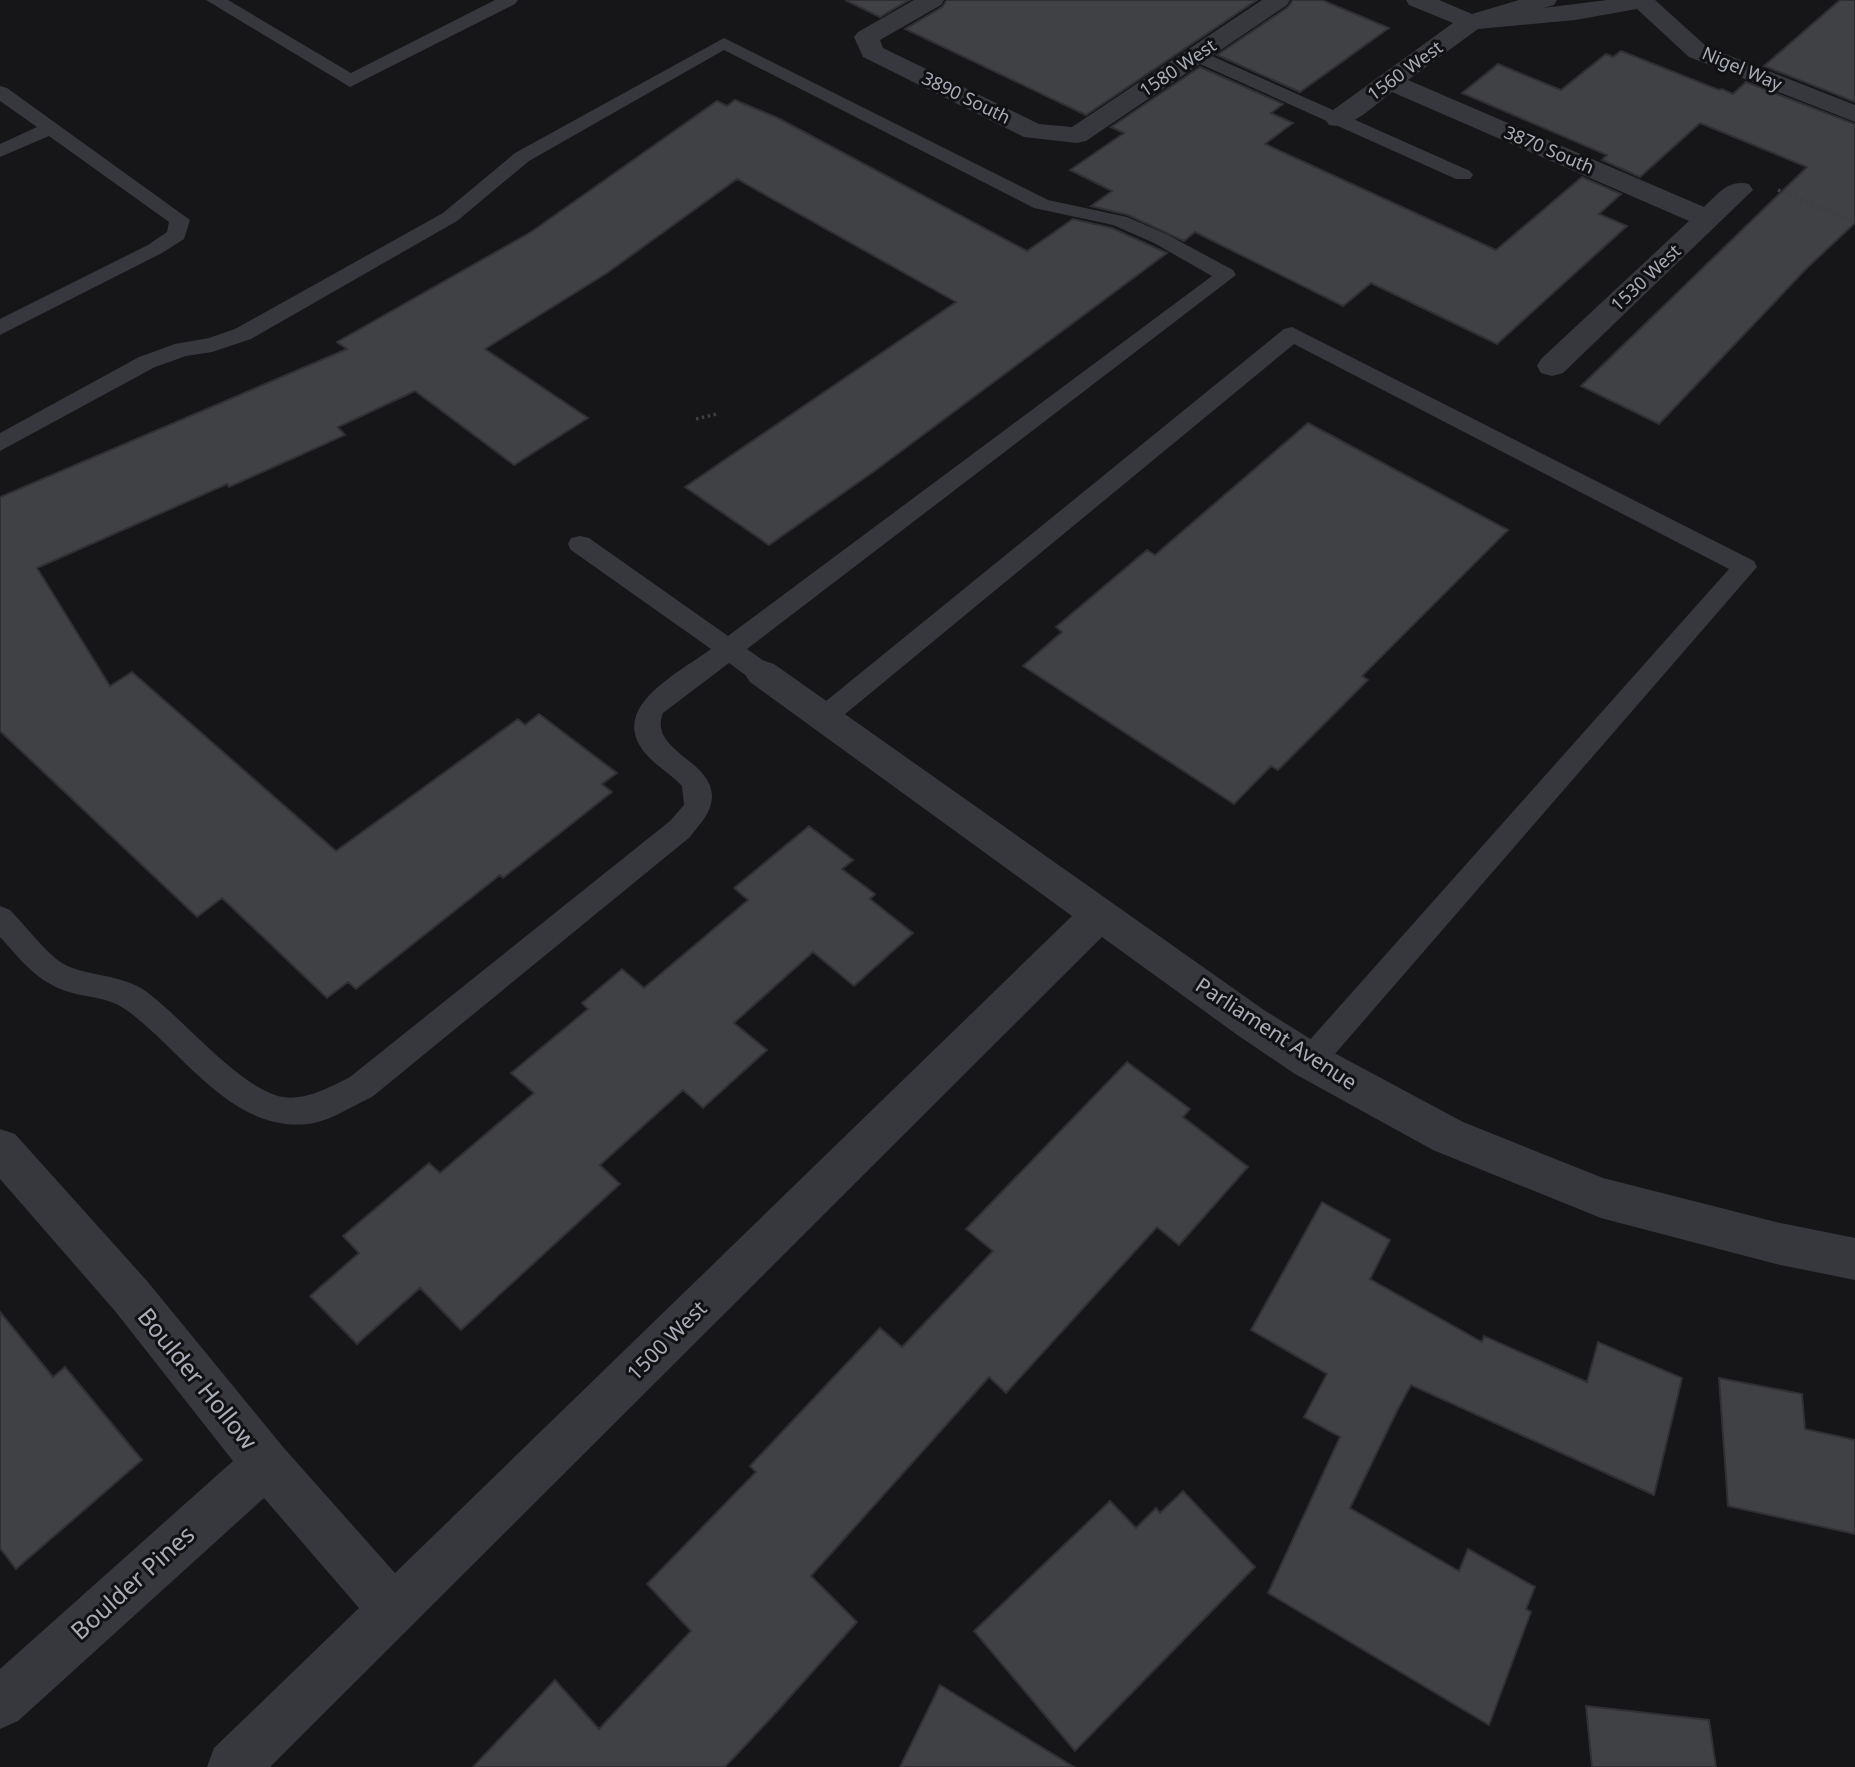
<svg xmlns="http://www.w3.org/2000/svg" width="1855" height="1767" font-family="'Noto Sans',sans-serif">
  <style>
    .building { fill: #404145; stroke: #303034; stroke-width: 2 }
    .lines { fill: none; stroke-linecap: round; stroke-linejoin: round }
    .path { stroke: #3d3f44; stroke-width: 3.5; stroke-dasharray: 2.5 3.5; stroke-linecap: butt }
    .service { fill: #37383d; fill-rule: evenodd }
    .minor { fill: #37383d; fill-rule: evenodd }
    .labels { text-anchor: middle; stroke-width: 6; stroke-linejoin: round; paint-order: stroke }
    .far-street-label { font-size: 18px; fill: #a8adb8; stroke: #111113 }
    .street-label { font-size: 21px; fill: #a8adb8; stroke: #111113 }
    .near-street-label { font-size: 24px; fill: #a8adb8; stroke: #111113 }
  </style>
  <rect width="100%" height="100%" fill="#161618"/>
  <path class="building" d="M845,0h64l-29,17z
    M947,0h310l-171,115 -181,-86 37,-22z
    M1293,0h29l67,28 -89,64 -83,-37 71,-48z
    M1840,0h15v102l-91,-36z
    M1621,51l98,39 3,-1 11,5 13,-12 109,42v99l-48,45 -148,156 -78,-38 226,-219 -107,-44 -60,54 -38,-17 5,-5 -145,-62 36,-29 63,26 45,-36 7,3z
    M1200,67l83,37 -12,9 22,10 -28,21 231,106 86,-73 39,17 -22,20 28,12 -130,118 -126,-61 -28,23 -148,-74 -11,9 -56,-26 -37,-9 21,-15 -42,-21 54,-37 -13,-6z
    M735,100l43,18 249,133 46,-32 39,9 55,25 -291,217 -107,75 -84,-58 271,-185 -219,-123 -130,94 -122,76 103,69 -74,47 -99,-74 -77,36 7,8 -116,52 -2,-3 -190,84 73,118 22,-14 204,179 182,-132 7,6 14,-11 78,59 -15,11 10,8 -109,86 -3,-3 -144,114 -8,-7 -21,16 -105,-100 -25,19 -197,-186v-234l347,-148 -10,-7 194,-110 186,-131 10,5z
    M1308,423l200,107 -146,146 6,4 -90,90 -7,-4 -37,38 -211,-138 39,-34 -6,-5 91,-77 8,5z
    M809,826l44,34 -11,9 33,25 -5,5 43,34 -59,53 -41,-34 -79,71 33,27 -64,58 -20,-18 -83,75 20,19 -159,146 -41,-42 -63,56 -47,-48 49,-43 -16,-17 86,-73 11,10 94,-80 -23,-20 77,-64 -6,-6 40,-34 22,19 104,-88 -14,-12z
    M1127,1062l63,47 -7,8 65,50 -69,78 -22,-18 -151,166 -17,-16 -178,199 46,46 -85,95 -47,50h-252l82,-87 44,49 92,-98 -44,-47 109,-112 -6,-6 130,-138 22,19 91,-96 -27,-22z
    M1322,1202l68,38 -20,39 112,63 2,-6 103,46 11,-40 84,36 -28,117 -243,-110 -14,26 -47,97 109,63 9,-22 67,38 -9,22 5,3 -42,113 -221,-132 72,-156 -36,-20 23,-43 -76,-44z
    M0,1312l53,65 12,-10 77,93 -126,109 -16,-21z
    M1719,1378l83,16 3,35 50,11v94l-127,-28z
    M1183,1491l72,76 -180,184 -101,-120 136,-130 26,27 20,-20 4,5z
    M940,1685l134,82h-174z
    M1586,1706l123,14 7,47h-124z"/>
  <g class="lines">
    <path class="path" d="M1778,190l77,32
      M696,419l21,-5"/>
    <path class="service" d="M206,0h22l123,73 144,-73h23l-3,4 -165,83z
      M724,38l324,162 79,17 41,18 65,35 3,5 -489,374 24,17 4,7 -4,7c-17,5 -29,-8 -42,-17l-66,50c-16,40 58,48 48,91 -3,13 -14,23 -21,33l-318,260c-18,8 -39,22 -58,26 -81,14 -131,-73 -189,-114 -17,-12 -37,-11 -56,-17 -31,-9 -48,-32 -69,-55v-31l10,4c15,15 35,42 52,53 23,14 59,10 85,29 37,28 86,88 128,103 25,9 53,-7 75,-18l320,-256 14,-16 -2,-19c-11,-12 -26,-20 -37,-33 -38,-46 34,-80 66,-104l-140,-99 -3,-6 3,-6 9,-2 9,2 139,98 484,-360 -58,-33 -41,-18 -79,-17 -310,-158 -195,111 -72,60 -206,118 -39,13 -26,4 -31,11 -155,84v-18l139,-76 36,-13 34,-6 26,-9 208,-116 72,-60z
      M1196,49l274,122 3,4 -3,4h-14l-267,-120 -2,-4z
      M0,86l7,2 183,132 -6,19 -22,14 -162,82v-16l148,-74 19,-13 2,-10 -120,-86 -49,21v-13l37,-17 -37,-26z
      M1292,327l462,234 3,6 -436,503 -11,4 -11,-4 -4,-9 4,-9 430,-483 -435,-225 -461,380 -9,3 -9,-3 -4,-7 4,-7 469,-381z"/>
    <path class="minor" d="M914,0h30l-3,5 -61,35 3,8 156,76 33,3 190,-127h28l-3,5 -201,136 -9,2 -53,-6 -161,-80 -9,-20 4,-5z
      M1406,0h33l33,14 47,-14h38l-3,5 -11,3 64,-8h48l52,47 148,58v17l-166,-65 -52,-48 -62,11 -97,9 -70,51 296,127c14,-13 24,-28 45,-23l4,6 -190,183 -11,3 -11,-3 -4,-7 4,-7 148,-138 -297,-129c-18,13 -40,38 -63,33l-4,-6 4,-6 124,-90 -44,-18z
      M762,660l12,4 490,346 61,38 138,74 140,56 173,44 79,16v42l-79,-16 -175,-46 -168,-68 -138,-76 -59,-40 -134,-97 -832,830h-63l7,-19 145,-140 -95,-110 -246,223 -18,8v-60l233,-208 -118,-150 -115,-132v-50l15,5 132,147 136,166 112,126 677,-657 -322,-234 -6,-9 6,-9z"/>
  </g>
  <g class="labels">
    <g class="far-street-label">
      <text transform="translate(1178 68) rotate(-34)" y="6">1580 West</text>
      <text transform="translate(1742 69) rotate(23)" y="6">Nigel Way</text>
      <text transform="translate(1405 71) rotate(-36)" y="6">1560 West</text>
      <text transform="translate(966 98) rotate(26)" y="6">3890 South</text>
      <text transform="translate(1549 150) rotate(23)" y="6">3870 South</text>
      <text transform="translate(1646 278) rotate(-43)" y="6">1530 West</text>
    </g>
    <g class="street-label">
      <text transform="translate(1276 1034) rotate(33)" y="7">Parliament Avenue</text>
      <text transform="translate(667 1341) rotate(-45)" y="7">1500 West</text>
    </g>
    <g class="near-street-label">
      <text transform="translate(197 1379) rotate(51)" y="8">Boulder Hollow</text>
      <text transform="translate(133 1583) rotate(-42)" y="8">Boulder Pines</text>
    </g>
  </g>
</svg>
